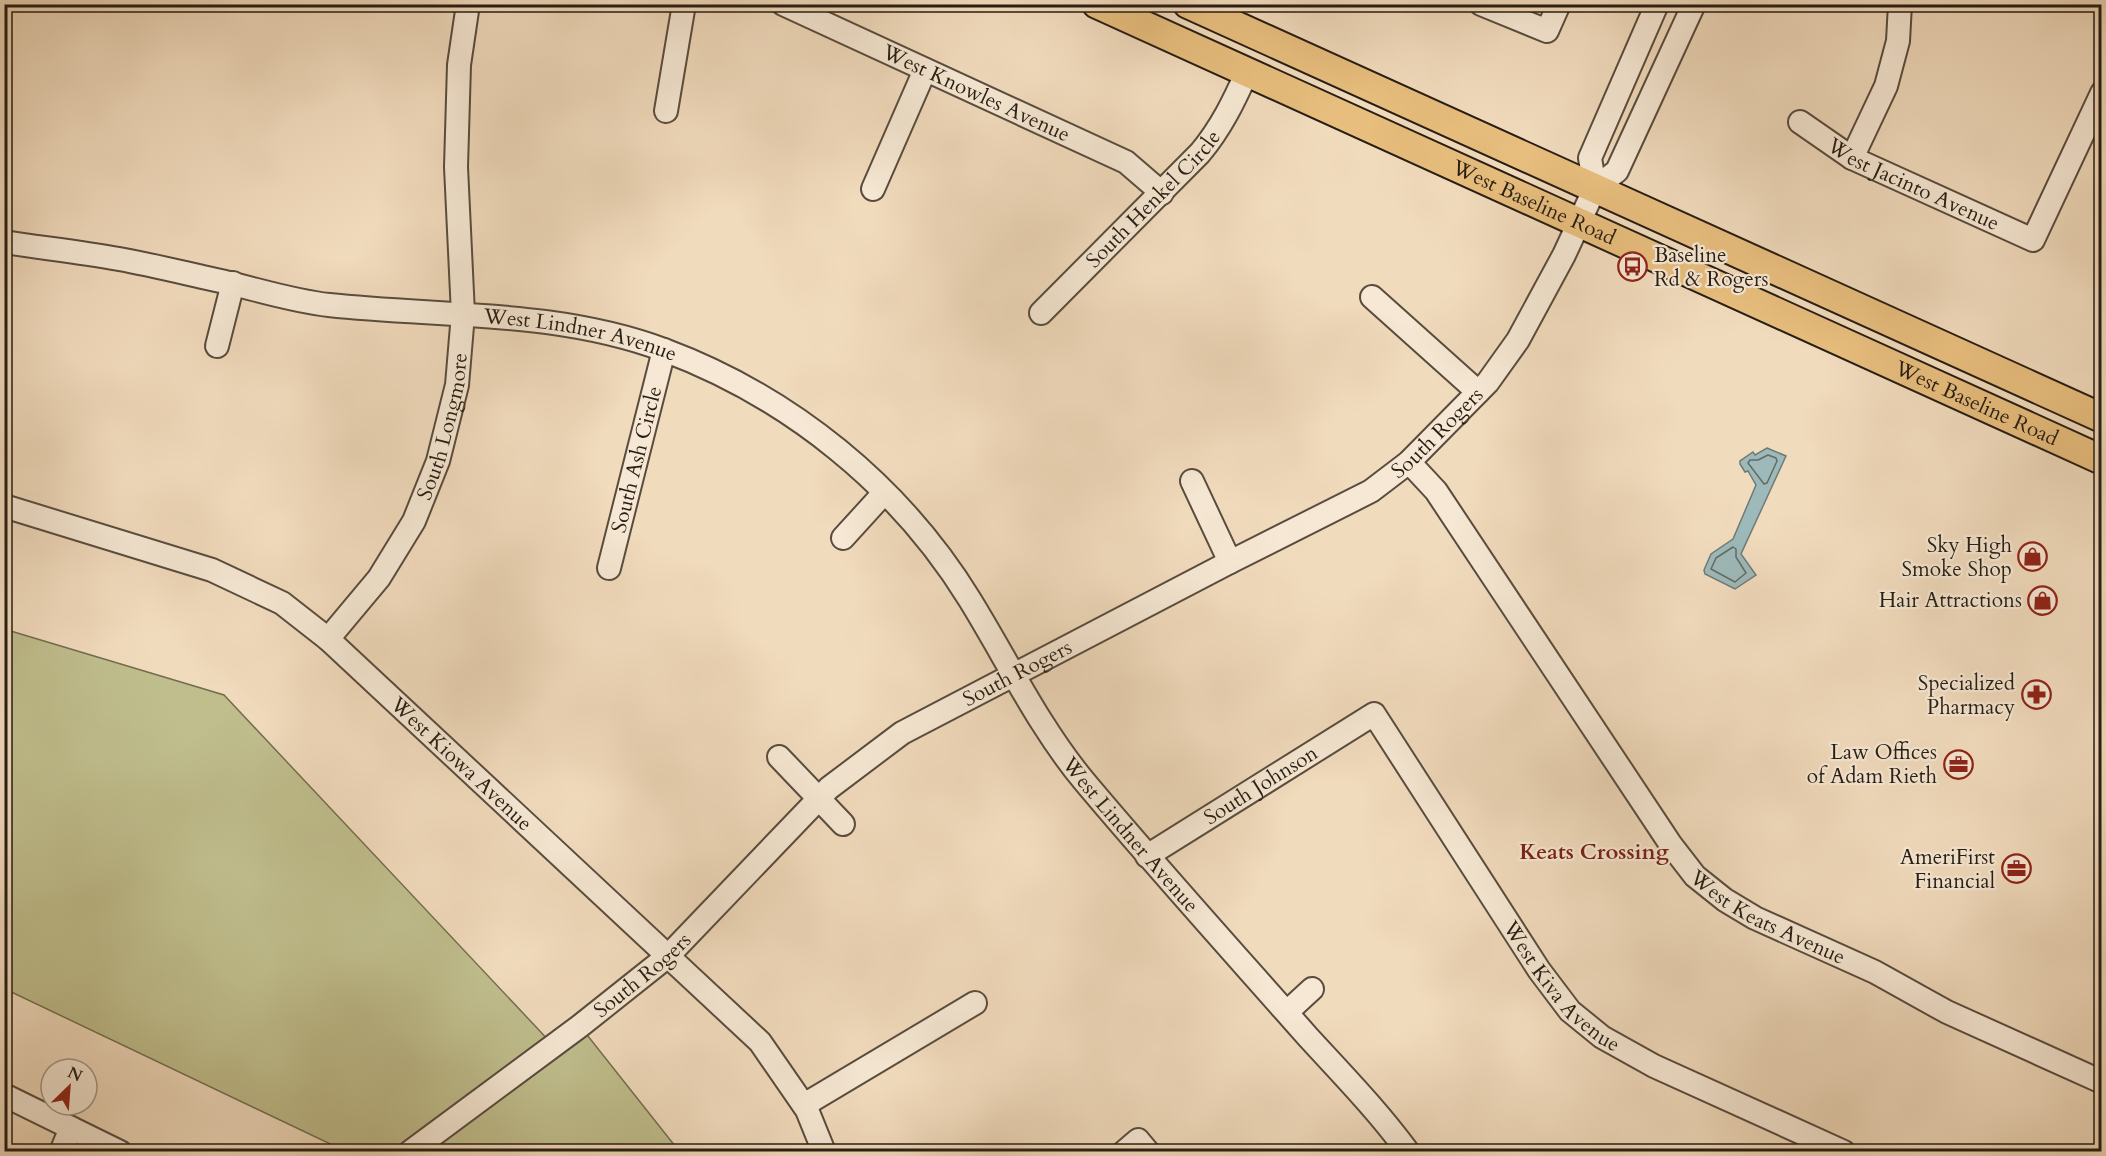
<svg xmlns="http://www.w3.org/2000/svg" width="2106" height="1156" font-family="Cardo,serif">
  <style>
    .green { fill: #c0be8d; stroke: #736e50; stroke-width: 1.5 }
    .water { fill: #9db9b9; stroke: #6d7b77; stroke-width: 1.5 }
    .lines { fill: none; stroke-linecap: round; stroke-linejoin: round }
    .shore { stroke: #626b66; stroke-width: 1.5 }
    .minor-casing { stroke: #594c3e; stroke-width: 26 }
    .major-casing { stroke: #261d13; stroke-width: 32 }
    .minor { stroke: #f6e8d4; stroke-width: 22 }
    .major { stroke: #e8be7e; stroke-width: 28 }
    .labels { text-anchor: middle; stroke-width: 4.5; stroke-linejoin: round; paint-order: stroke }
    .street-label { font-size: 21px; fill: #261d13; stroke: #f6e8d4 }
    .poi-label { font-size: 21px; fill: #261d13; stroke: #f6e8d4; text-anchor: end }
    .neighbourhood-label { font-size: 22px; font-weight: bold; fill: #7a1f14; stroke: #f6e8d4 }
  </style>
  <rect width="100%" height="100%" fill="#f1dbbd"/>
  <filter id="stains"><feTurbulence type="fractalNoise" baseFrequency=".00333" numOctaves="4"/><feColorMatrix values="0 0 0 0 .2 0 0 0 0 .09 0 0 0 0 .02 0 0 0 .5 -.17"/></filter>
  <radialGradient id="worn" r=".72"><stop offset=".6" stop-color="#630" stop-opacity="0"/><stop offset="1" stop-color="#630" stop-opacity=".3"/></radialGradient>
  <path class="green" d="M4,629l220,66 329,350 27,-19 99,125h-334l-340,-162z"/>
  <path class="water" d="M1767,448l19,8 -45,98 15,21 -21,14 -30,-15 -1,-4 7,-16 22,-15 23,-54 -8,-14 -3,1 -5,-8v-3l13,-9 2,3z"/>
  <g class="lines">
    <path class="shore" d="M1768,455l8,3 1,3 -10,22 -3,1 -16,-21 2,-3h8z
      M1733,547l3,2v8l10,16 -11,9 -24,-13 5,-11z"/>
    <defs>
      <g id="minor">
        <path id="s1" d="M783,4l343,158 36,31"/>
        <path d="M1481,4l66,27 12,-27"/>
        <path d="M666,111l18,-107"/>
        <path id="s2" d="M1800,122l52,36 181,82 69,-147"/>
        <path d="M1852,158l34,-72 12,-45 2,-37"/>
        <path d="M1595,188l-5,-30 67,-154"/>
        <path d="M873,189l52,-119"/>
        <path id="s3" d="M4,242c39,6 77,10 115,17 33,6 65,14 97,21 37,8 75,21 113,25 112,12 228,5 335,45 126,47 236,136 306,250 37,60 69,127 114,181 73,87 149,171 224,256 34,37 70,74 100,115"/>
        <path d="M1372,297l106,95"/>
        <path id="s4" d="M1041,313l159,-160c21,-25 34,-52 47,-81"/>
        <path d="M217,346l16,-63"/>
        <path id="s5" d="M1409,462l27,29 235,354 24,31 30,24 30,18 120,54 72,40 155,70"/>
        <path d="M1192,481l38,81"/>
        <path id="s6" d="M4,506l208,64 70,33 46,36 432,403 47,68 17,42"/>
        <path d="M843,538l41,-45"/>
        <path id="s7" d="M609,568l55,-218"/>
        <path id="s8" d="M328,639l51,-61 35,-57 24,-60 19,-76 6,-71 -7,-147 3,-102 9,-61"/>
        <path d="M779,757l64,67"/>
        <path id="s9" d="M1147,856l227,-142 165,256 31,41 32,26 52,29 190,86"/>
        <path d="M1287,1012l25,-23"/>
        <path d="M4,1095l116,57"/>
        <path d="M804,1105l171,-102"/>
        <path d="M61,1152l10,-24"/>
        <path id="s10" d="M410,1152l170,-126 88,-70 161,-168 73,-55 328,-171 141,-71 38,-29 79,-80 30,-42 46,-85 31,-67 22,-17 77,-167"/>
        <path d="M1124,1152l14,-12 10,12"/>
      </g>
      <g id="major">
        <path id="s11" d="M1097,4l1005,456"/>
        <path d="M1188,4l914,414"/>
      </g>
    </defs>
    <use href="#minor" class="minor-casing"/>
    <use href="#major" class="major-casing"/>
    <use href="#minor" class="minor"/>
    <use href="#major" class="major"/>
  </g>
  <defs>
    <symbol id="bus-ring" viewBox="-11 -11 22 22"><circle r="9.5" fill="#f6e8d4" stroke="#8f2418" stroke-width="1.5"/><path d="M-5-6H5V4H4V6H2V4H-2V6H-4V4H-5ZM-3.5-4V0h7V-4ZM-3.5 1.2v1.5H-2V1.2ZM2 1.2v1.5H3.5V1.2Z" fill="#8f2418"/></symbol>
    <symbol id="shop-ring" viewBox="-11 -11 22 22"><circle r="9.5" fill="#f6e8d4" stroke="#8f2418" stroke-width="1.5"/><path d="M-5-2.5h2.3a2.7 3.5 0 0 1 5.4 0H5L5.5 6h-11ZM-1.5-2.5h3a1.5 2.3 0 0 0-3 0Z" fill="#8f2418"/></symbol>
    <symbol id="pharmacy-ring" viewBox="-11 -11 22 22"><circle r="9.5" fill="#f6e8d4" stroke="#8f2418" stroke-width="1.5"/><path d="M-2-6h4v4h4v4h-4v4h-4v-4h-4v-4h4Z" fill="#8f2418"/></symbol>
    <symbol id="office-ring" viewBox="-11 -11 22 22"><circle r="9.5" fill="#f6e8d4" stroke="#8f2418" stroke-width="1.5"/><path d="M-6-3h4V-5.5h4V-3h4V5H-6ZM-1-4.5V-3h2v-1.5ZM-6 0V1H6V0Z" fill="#8f2418"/></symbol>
  </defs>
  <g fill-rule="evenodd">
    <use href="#bus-ring" x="1616" y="250" width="33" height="33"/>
    <use href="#shop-ring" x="2016" y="540" width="33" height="33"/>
    <use href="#shop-ring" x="2026" y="584" width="33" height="33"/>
    <use href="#pharmacy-ring" x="2020" y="678" width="33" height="33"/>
    <use href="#office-ring" x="1942" y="748" width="33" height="33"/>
    <use href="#office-ring" x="2000" y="852" width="33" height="33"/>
  </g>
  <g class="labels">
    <g class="street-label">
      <text dy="7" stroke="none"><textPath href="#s1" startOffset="213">West Knowles Avenue</textPath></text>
      <text dy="7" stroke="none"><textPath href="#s2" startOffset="130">West Jacinto Avenue</textPath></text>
      <text dy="7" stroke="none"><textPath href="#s4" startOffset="160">South Henkel Circle</textPath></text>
      <text dy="7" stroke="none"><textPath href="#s11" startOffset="480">West Baseline Road</textPath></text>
      <text dy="7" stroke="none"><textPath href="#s3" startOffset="585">West Lindner Avenue</textPath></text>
      <text dy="7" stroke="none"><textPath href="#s11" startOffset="966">West Baseline Road</textPath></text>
      <text dy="7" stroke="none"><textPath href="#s8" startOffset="246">South Longmore</textPath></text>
      <text dy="7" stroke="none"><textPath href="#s10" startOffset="1264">South Rogers</textPath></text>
      <text dy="7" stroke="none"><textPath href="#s7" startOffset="112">South Ash Circle</textPath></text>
      <text dy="7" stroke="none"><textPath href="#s10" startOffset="778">South Rogers</textPath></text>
      <text dy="7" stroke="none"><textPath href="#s6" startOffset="536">West Kiowa Avenue</textPath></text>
      <text dy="7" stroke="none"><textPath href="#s9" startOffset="134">South Johnson</textPath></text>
      <text dy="7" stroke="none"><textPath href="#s3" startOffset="1358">West Lindner Avenue</textPath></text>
      <text dy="7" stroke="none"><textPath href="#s5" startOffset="588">West Keats Avenue</textPath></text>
      <text dy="7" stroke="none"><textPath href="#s10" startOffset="292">South Rogers</textPath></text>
      <text dy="7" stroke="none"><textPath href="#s9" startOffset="600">West Kiva Avenue</textPath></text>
    </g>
    <g class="poi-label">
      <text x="1654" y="262" text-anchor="start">Baseline<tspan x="1654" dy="24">Rd &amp; Rogers</tspan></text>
      <text x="2012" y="552">Sky High<tspan x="2012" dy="24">Smoke Shop</tspan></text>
      <text x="2022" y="607">Hair Attractions</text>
      <text x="2015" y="690">Specialized<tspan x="2015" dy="24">Pharmacy</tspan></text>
      <text x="1937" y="759">Law Offices<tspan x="1937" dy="24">of Adam Rieth</tspan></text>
      <text x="1995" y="864">AmeriFirst<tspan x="1995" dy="24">Financial</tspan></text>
    </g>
    <g class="neighbourhood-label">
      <text x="1594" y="859">Keats Crossing</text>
    </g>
  </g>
  <rect width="2106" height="1156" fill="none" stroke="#f1dbbd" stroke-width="24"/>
  <rect x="6" y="6" width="2094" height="1144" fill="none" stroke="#261d13" stroke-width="3"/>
  <rect x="12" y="12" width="2082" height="1132" fill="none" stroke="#261d13" stroke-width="1.5"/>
  <g transform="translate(69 1087) rotate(25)"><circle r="28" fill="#f6e8d4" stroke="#a39787" stroke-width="1.5"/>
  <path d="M0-4.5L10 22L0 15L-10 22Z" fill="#8f2418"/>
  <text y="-9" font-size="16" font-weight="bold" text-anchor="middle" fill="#261d13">N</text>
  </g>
  <rect width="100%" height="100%" filter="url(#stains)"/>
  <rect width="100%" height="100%" fill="url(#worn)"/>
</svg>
